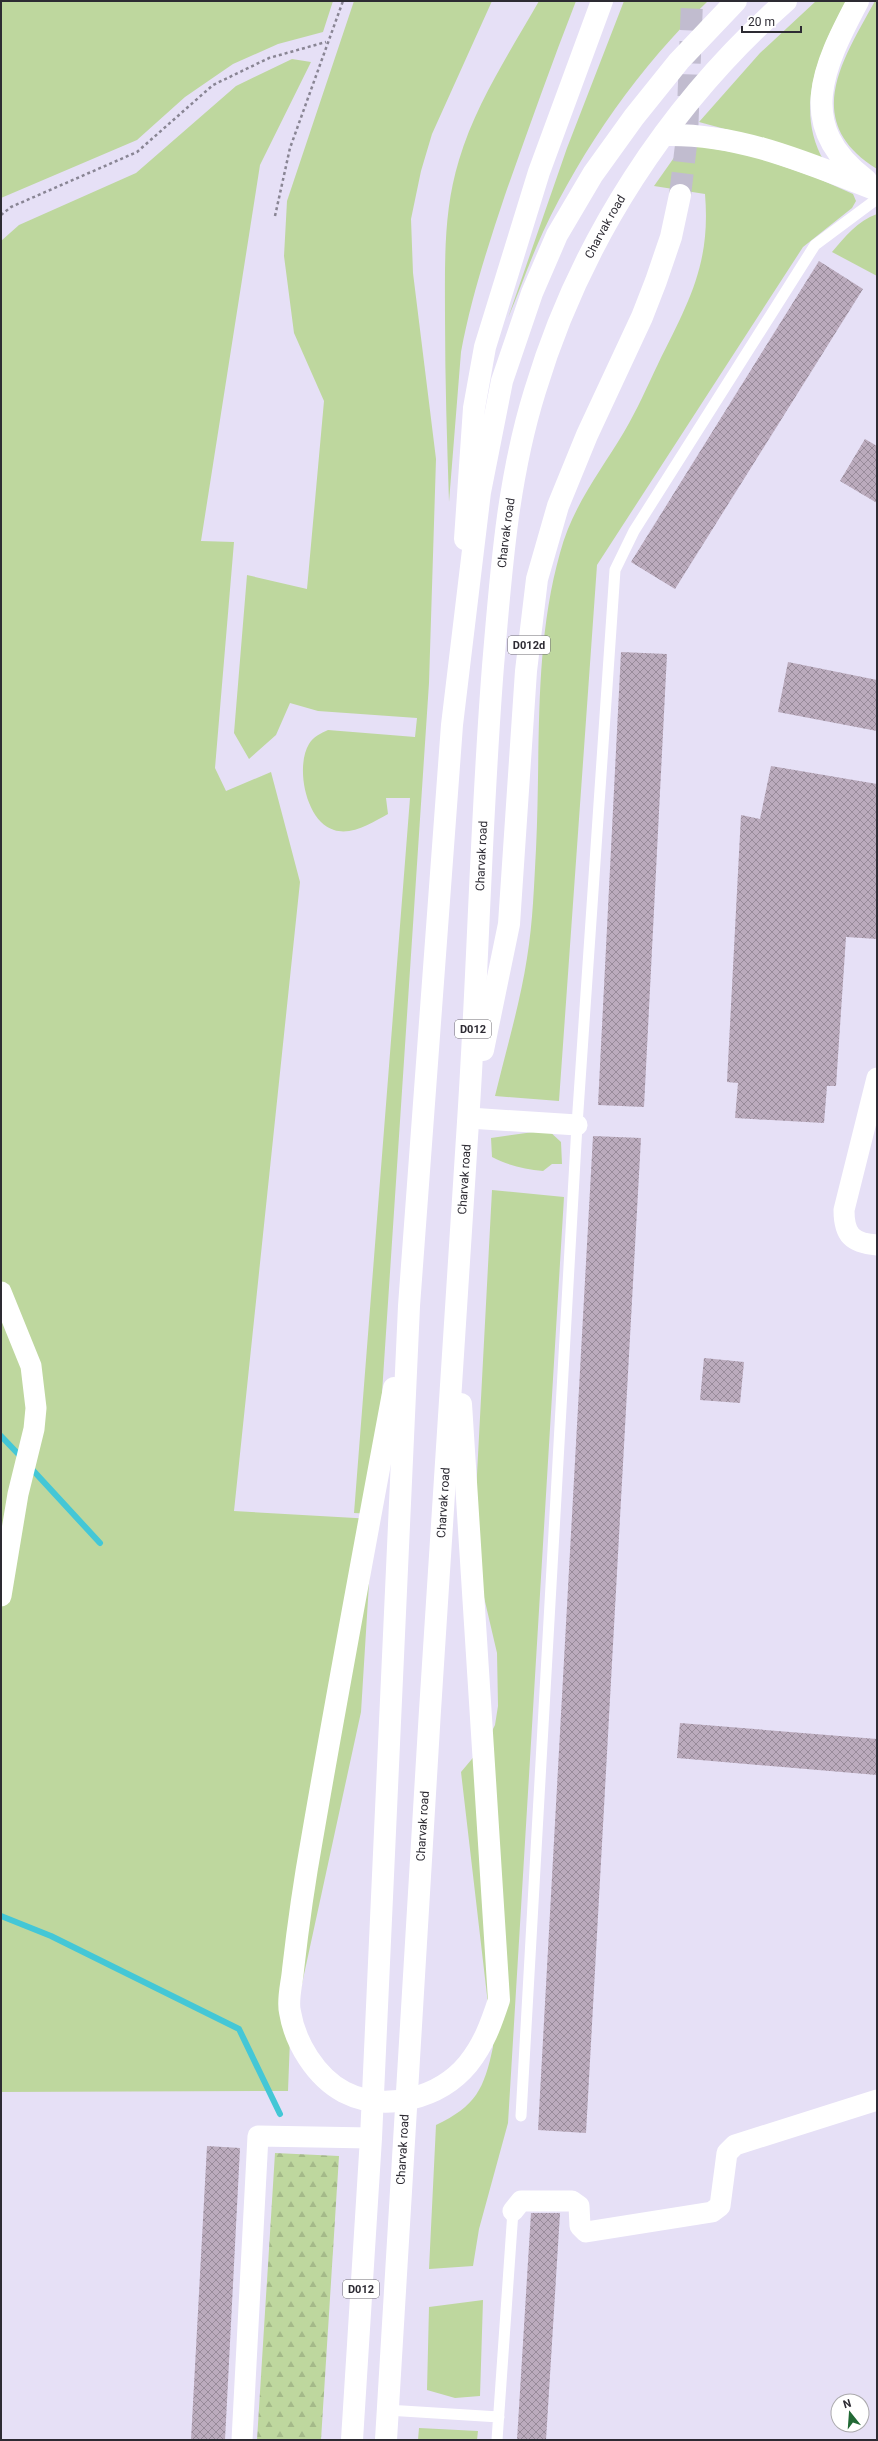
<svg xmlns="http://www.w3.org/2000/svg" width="878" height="2441" font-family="Roboto,sans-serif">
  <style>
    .green { fill: #bed79e }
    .forest { fill: url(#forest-firs) }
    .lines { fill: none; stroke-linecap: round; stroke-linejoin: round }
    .stream { stroke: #44c7d6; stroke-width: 6 }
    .building { fill: url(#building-cross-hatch) }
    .primary-tunnel { stroke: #c1bccf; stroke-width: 22; stroke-dasharray: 22 11; stroke-linecap: butt }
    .path { stroke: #898594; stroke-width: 2.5; stroke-dasharray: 3 3; stroke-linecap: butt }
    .lane { stroke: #fff; stroke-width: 11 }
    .street { stroke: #fff; stroke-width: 21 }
    .secondary { stroke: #fff; stroke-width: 22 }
    .primary { stroke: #fff; stroke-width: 22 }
    .highway { stroke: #fff; stroke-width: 22 }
    .labels { text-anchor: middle; stroke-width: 4; stroke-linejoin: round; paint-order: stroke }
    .shield { fill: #fff; stroke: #6c6b70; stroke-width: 1 }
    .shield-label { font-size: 11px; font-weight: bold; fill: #2d2b33 }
    .street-label { font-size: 12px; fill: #2d2b33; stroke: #fff }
  </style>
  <defs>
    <pattern id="forest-firs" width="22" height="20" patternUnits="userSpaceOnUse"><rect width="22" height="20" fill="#bed79e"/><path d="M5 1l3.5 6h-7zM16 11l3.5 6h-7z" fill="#a4b989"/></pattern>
    <pattern id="building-cross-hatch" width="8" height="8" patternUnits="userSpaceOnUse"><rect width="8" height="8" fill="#bbabbd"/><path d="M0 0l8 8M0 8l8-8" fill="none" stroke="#988b9a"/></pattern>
  </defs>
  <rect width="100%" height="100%" fill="#e6e0f6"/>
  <path class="green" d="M1,1h332l-10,31 -45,12 -45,20 -48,33 -48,43 -136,58z
    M354,1h138l-60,133 -11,37 -10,48 2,54 23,186 -7,224 -55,831 -20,-1 56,-715h-24l2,16c-15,8 -36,22 -54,16 -28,-8 -39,-63 -25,-86 4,-7 12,-11 19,-14l87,7 2,-19 -99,-7 -28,-8 -14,32 -27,24 -15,-26 13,-158 60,14 17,-188 -30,-68 -10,-77 3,-55z
    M539,1h37c-25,64 -48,129 -71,194 -17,51 -34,103 -44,157l-12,150c-2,-61 -4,-122 -4,-184 0,-54 -2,-106 14,-158 17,-57 51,-108 80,-159z
    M624,1h84c-68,65 -125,146 -165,231 -13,28 -23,58 -35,86l59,-170z
    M816,1h30c-26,49 -53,107 -22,160l-62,-22 -63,-17 61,-69z
    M875,1h2v168c-76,-47 -35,-108 -2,-168z
    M292,59l19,3 -51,103 -59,376 33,1 -19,226 11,23 45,-19 29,110 -66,629 139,8 -12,193 -71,327 -2,52 -287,1v-1851l18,-16 117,-52 100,-87z
    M697,146l53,9 67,23 36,16 3,7 -4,7 -49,39 -206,318 -38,536 -64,-5c11,-46 25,-92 32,-138 6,-36 7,-73 9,-109 5,-99 -3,-200 24,-296 12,-46 40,-81 64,-121 13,-22 23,-45 34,-68 30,-61 53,-99 47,-170l-51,-8 24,-34z
    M877,214v62l-45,-24c14,-16 25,-31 45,-38z
    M548,1130l13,12 1,22h-10l-9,7c-18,-2 -34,-5 -51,-14l-1,-19z
    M492,1190l72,7 -56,926 -29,106 -6,37 -44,3 7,-144c40,-19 48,-36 57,-78l-32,-275 26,-31 8,-16 3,-19 -1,-53 -24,-103z
    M483,2300l-3,96 -25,2 -28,-8 2,-83z
    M419,2428l59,3 -1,9h-59z"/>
  <path class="forest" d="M275,2153l64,3 -18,284h-64z"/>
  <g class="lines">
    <path class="stream" d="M1,1436l22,23
      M29,1466l71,77
      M1,1916l50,20 188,93 41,85"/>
  </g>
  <path class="building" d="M819,261l44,28 -188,300 -44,-27z
    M865,439l12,7v57l-37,-22z
    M621,652l46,2 -23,453 -46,-2z
    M788,662l89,18v51l-99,-19z
    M771,766l106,18v155l-31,-2 -10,149h-9l-3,37 -89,-5 3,-35 -11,-1 14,-267 19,4z
    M593,1136l48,2 -55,995 -48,-3z
    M704,1358l40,4 -4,41 -40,-3z
    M680,1723l197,16v36l-200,-17z
    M207,2146l33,2 -15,292h-34z
    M531,2213h29l-14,227h-29z"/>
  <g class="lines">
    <path class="primary-tunnel" d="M680,195l7,-58 5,-136"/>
    <path class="path" d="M1,215l10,-8 126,-55 76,-67 56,-27 57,-16
      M275,216l15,-68 53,-147"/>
    <path class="lane" d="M521,2116l56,-991 38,-555 19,-39 181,-286 62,-46
      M387,2410l112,7
      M497,2440l16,-229"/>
    <path class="street" d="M877,1078l-33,132c0,25 8,33 33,35
      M469,1118l108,7
      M1,1292l30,74 5,42 -2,21 -16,65 -17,102
      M513,2211l8,-10h51l7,5 1,20 6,6 126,-20 8,-6 7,-53 8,-8 142,-45
      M242,2440l16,-304 113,2"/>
    <path class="secondary" d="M858,1c-35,66 -64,125 8,179
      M664,135c76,-2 143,28 213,55"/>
    <path class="primary" d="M465,539l9,-131 11,-61 54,-175 63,-171"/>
    <g class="highway">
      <path d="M483,1050l26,-126 17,-253 11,-92 21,-73 29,-71 55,-118 14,-36 15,-44 9,-42"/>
      <path d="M394,1388c-28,150 -56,300 -82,451 -8,44 -14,87 -19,131 -1,13 -6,30 -3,42 5,31 26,65 54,80 41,21 96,6 124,-28 16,-20 23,-40 31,-64l-38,-596"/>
      <path d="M352,2440l19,-302 38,-832 43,-581 28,-233 22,-111 30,-88 25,-58 36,-61 41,-57 45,-56 57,-60"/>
      <path id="s1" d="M386,2440c24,-439 54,-879 82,-1318 10,-152 13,-304 25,-456 8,-93 14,-185 42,-275 45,-150 134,-287 251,-390"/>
    </g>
  </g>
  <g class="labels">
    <g class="shield">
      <rect x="508" y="636" width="42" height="18" rx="3"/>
      <rect x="455" y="1020" width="36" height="18" rx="3"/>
      <rect x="343" y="2280" width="36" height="18" rx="3"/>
    </g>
    <g class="shield-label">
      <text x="529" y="649">D012d</text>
      <text x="473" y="1033">D012</text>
      <text x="361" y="2293">D012</text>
    </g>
    <g class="street-label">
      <text dy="4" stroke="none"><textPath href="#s1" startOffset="2235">Charvak road</textPath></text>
      <text dy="4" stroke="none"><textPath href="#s1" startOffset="1911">Charvak road</textPath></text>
      <text dy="4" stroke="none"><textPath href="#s1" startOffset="1587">Charvak road</textPath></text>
      <text dy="4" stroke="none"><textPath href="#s1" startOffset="1263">Charvak road</textPath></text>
      <text dy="4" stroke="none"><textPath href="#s1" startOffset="939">Charvak road</textPath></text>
      <text dy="4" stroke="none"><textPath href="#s1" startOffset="615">Charvak road</textPath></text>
      <text dy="4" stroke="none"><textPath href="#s1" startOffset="291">Charvak road</textPath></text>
    </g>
  </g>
  <rect width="878" height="2441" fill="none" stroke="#2d2b33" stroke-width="4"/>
  <g transform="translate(850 2413) rotate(343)"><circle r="19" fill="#ffffff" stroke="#abaaad"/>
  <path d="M0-3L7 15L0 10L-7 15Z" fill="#226935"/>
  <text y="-6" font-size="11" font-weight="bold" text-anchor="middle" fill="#2d2b33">N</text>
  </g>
  <path d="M742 26v6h59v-6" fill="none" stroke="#2d2b33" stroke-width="2"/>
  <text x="748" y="26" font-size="12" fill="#2d2b33" stroke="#ffffff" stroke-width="3" paint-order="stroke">20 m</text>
</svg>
